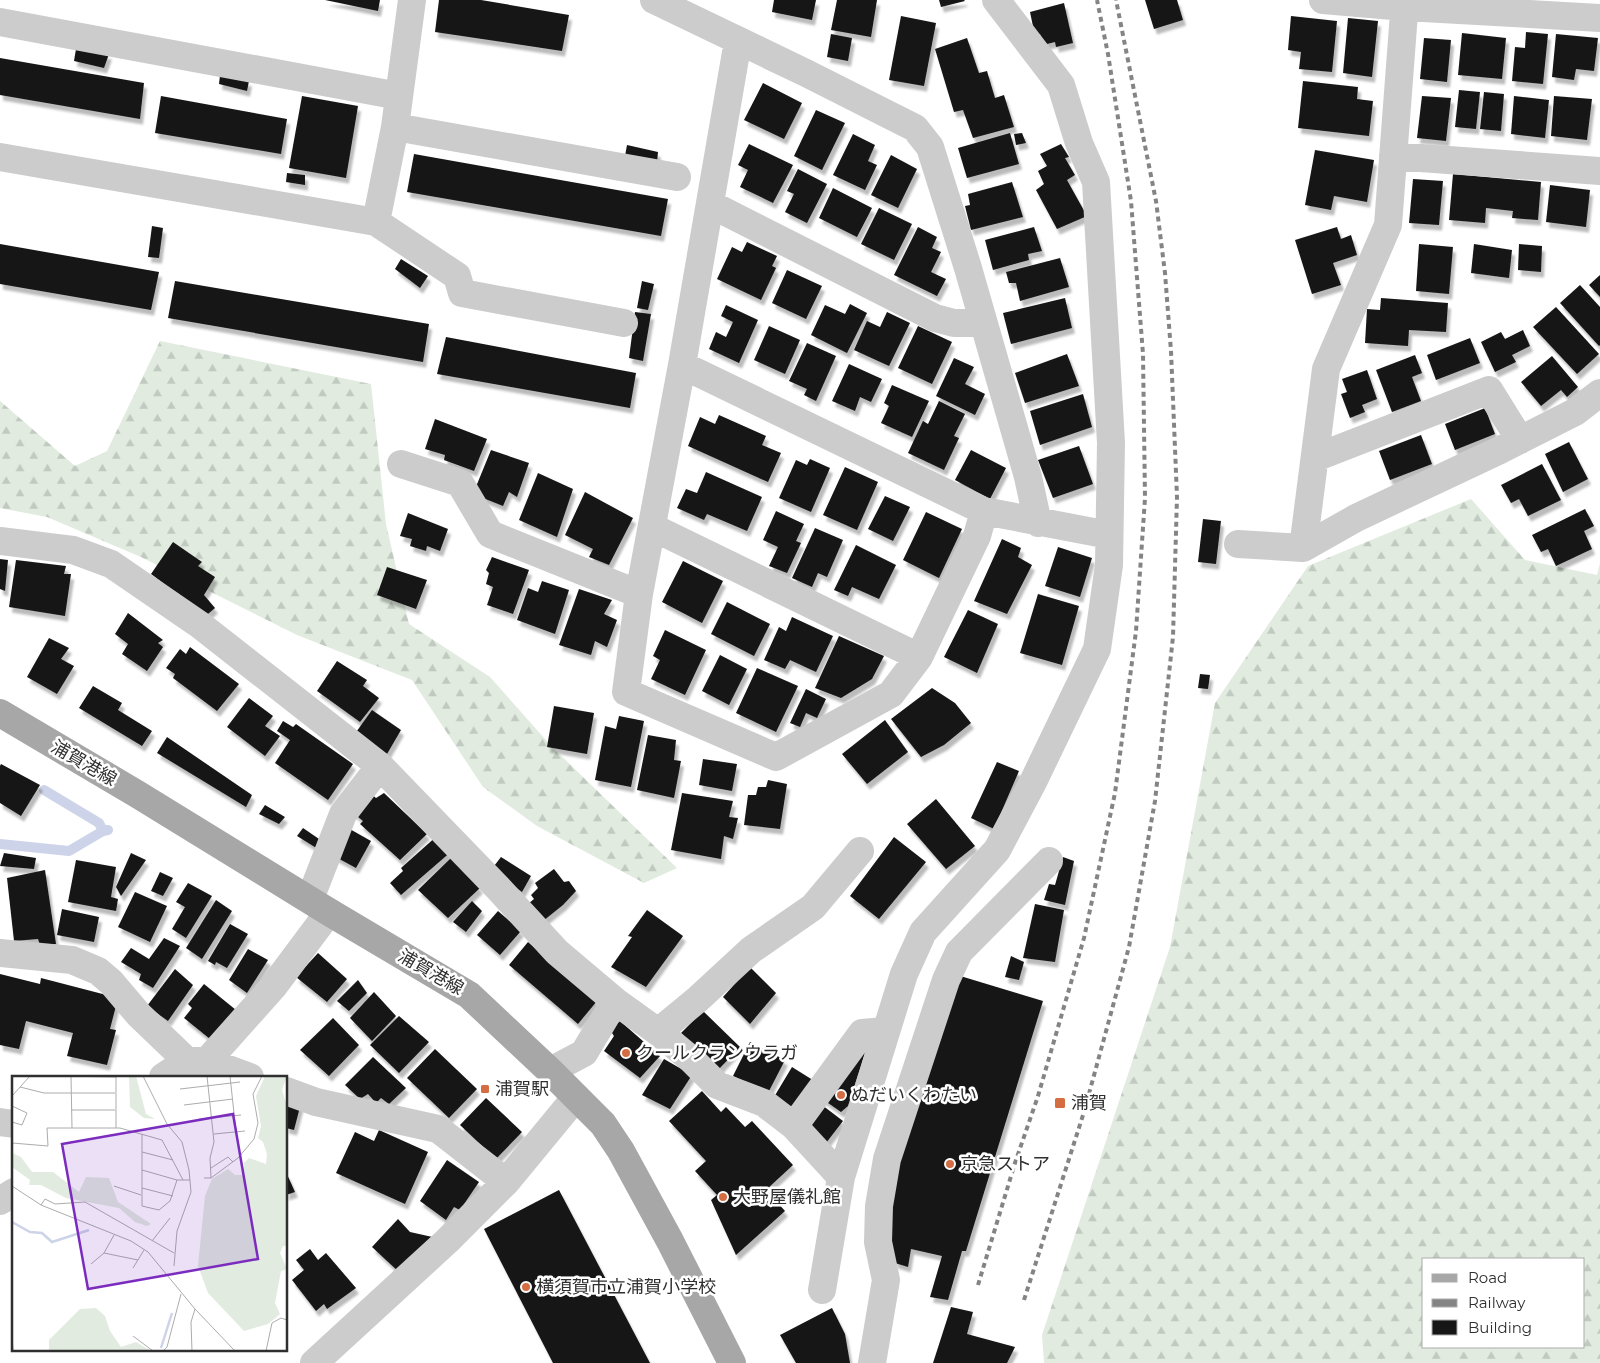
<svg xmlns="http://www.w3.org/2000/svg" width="1600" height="1363" font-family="Montserrat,'Noto Sans JP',sans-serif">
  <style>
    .forest { fill: url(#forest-firs); fill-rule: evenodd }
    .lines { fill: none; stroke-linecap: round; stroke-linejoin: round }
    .stream { stroke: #cdd4e9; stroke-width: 10 }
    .building { fill: #161616; filter: url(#shadow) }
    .minor { stroke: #ccc; stroke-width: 28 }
    .major { stroke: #a7a7a7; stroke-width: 28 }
    .rail { stroke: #848484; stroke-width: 4; stroke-dasharray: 5 4; stroke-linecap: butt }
    .poi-dot { fill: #d56d43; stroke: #fff; stroke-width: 2 }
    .labels { text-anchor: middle; stroke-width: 5; stroke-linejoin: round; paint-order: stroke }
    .street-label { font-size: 18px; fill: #2f2f2f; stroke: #fff }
    .poi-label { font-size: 18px; fill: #2f2f2f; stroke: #fff; text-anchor: start }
    .inset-river { fill: none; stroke: #cdd4e9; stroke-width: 2.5 }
    .inset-road { fill: none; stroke: #acacac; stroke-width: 1 }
    .view { fill: #7b2cbf; fill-opacity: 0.15; stroke: #7b2cbf; stroke-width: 2.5 }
    .inset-edge { fill: none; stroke: #2f2f2f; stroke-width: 2.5 }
  </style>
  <defs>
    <pattern id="forest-firs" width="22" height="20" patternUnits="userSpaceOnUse" patternTransform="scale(1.25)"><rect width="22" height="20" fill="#e1ebdf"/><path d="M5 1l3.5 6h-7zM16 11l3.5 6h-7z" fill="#c1cac0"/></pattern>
    <filter id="shadow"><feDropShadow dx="3" dy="5.5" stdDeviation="1" flood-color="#0004"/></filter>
  </defs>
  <rect width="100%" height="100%" fill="#fff"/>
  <path class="forest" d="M160,341l211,43 15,140 23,100 81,53 62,70 125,121 -33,15 -107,-57 -54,-39 -71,-107 -115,-45 -156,-78 -94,-40 -47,-9v-107l75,65 32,-15z
    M1471,499l54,61 72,15 3,-12v800h-556l-2,-28 128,-388 45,-244 93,-137zM1424,1259h160v88h-160z"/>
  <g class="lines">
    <path class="stream" d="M44,790l55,33 4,8
      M0,844l69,7 34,-20 5,-1"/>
  </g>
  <path class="building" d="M325,0h55l-2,11z
    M439,0h42l88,15 -7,36 -127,-19z
    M774,0h42l-4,20 -40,-8z
    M837,0h40l-6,37 -40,-7z
    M939,0h25l1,1 -24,6z
    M1145,0h32l6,20 -29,9z
    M1064,3l9,40 -17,4 -1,-5 -12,3 -3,-11 -5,2 -5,-24z
    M901,16l35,7 -12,63 -35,-6z
    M1291,16l46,5 -5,51 -33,-3 2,-17 -13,-2z
    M1348,18l30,3 -6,56 -29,-4z
    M1526,32l22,2 -5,50 -31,-3 3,-34 10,1z
    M1462,33l44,5 -4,41 -44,-4z
    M831,34l21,4 -4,23 -21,-4z
    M1556,34l42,4 -4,33 -18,-2 -2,11 -22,-3z
    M967,38l12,35 8,-2 8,27 9,-3 10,32 -41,11 -10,-28 -9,2 -19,-63z
    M1424,38l27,2 -4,42 -27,-3z
    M76,49l33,5 -5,14 -30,-7z
    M0,58l144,25 -4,36 -140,-24z
    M220,75l29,6 -2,10 -28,-7z
    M1303,81l55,6 -1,12 16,2 -4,35 -71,-8z
    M763,83l39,20 -18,36 -40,-19z
    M1459,90l21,2 -4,37 -21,-2z
    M1484,92l20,2 -3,37 -21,-2z
    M161,96l126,23 -6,35 -126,-21z
    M302,96l56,10 -12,72 -57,-10z
    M1422,96l29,2 -5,43 -29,-3z
    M1514,96l35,4 -4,38 -34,-4z
    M1554,96l38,3 -5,41 -36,-4z
    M816,110l29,13 -23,47 -28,-14z
    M1010,133l9,31 -52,14 -9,-30z
    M1022,133l4,10 -10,2 -2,-11z
    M853,134l22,11 -7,16 9,4 -12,25 -32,-15z
    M749,144l44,21 -20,38 -33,-16 8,-17 -10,-5z
    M1061,144l8,13 -4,1 10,17 -8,5 20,36 -30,13 -21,-39 8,-6 -6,-13 9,-5 -7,-12z
    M627,145l31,7 -1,10 -32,-6z
    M1315,150l59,10 -7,42 -33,-6 -3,14 -26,-5z
    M414,154l254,45 -7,37 -254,-44z
    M891,155l26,14 -19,39 -27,-13z
    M798,169l29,15 -20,39 -22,-11 9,-18 -7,-3z
    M287,173l18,2v10l-19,-3z
    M1453,174l88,8 -3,38 -26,-2 1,-7 -27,-3 -1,15 -36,-3z
    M1413,179l30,2 -4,44 -30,-2z
    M1012,182l11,35 -52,13 -6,-24 5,-1 -2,-11z
    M1550,185l40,5 -4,37 -40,-5z
    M833,188l39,20 -15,29 -38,-19z
    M879,208l33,16 -18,36 -33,-16z
    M152,226l11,2 -4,30 -11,-1z
    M918,227l19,10 -5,11 9,4 -10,20 15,7 -9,17 -43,-21z
    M1034,227l8,24 -14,3 1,6 -36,10 -8,-30z
    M1337,227l4,12 10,-4 6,20 -24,8 8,22 -29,9 -17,-54z
    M747,242l30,14 -5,10 4,2 -15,32 -44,-21 15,-32 10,5z
    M0,244l159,28 -8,38 -151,-26z
    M1419,244l34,3 -4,47 -33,-3z
    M1474,244l38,6 -3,28 -38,-5z
    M1519,244l23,2 -1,26 -23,-2z
    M1060,258l9,29 -49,14 -4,-18h-7l-3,-11z
    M401,259l27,17 -8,12 -25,-19z
    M787,270l35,16 -16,33 -34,-16z
    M1600,275v22l-11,-12z
    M175,281l254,43 -6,38 -255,-44z
    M642,281l12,3 -6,26 -11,-2z
    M1580,285l20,22v38l-1,1 -39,-43z
    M1065,298l7,30 -61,16 -8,-31z
    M1381,298l67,5 -2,29 -37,-2 -1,16 -43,-3 2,-34 13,1z
    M850,304l17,9 -20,40 -36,-18 14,-30 20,9z
    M726,305l32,15 -19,43 -30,-14 7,-17 10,5 7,-15 -12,-6z
    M1556,307l43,47 -22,20 -44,-47z
    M635,312l16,2 -8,47 -14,-3z
    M887,312l23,11 -21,43 -35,-16 13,-29 13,6z
    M769,326l31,14 -15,34 -31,-14z
    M918,326l34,16 -20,42 -34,-16z
    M1523,330l7,16 -18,9 4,7 -21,10 -14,-30 20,-10 4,7z
    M446,337l190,36 -6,35 -193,-34z
    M1470,338l10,25 -44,17 -9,-25z
    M807,343l29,13 -20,45 -12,-6 3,-6 -18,-8z
    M1067,354l12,32 -54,17 -10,-30z
    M1415,355l7,18 -10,4 9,24 -29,11 -16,-42z
    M1552,356l26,31 -11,10 -6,-7 -20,16 -20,-24z
    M954,358l20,9 -9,17 20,10 -10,21 -39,-19z
    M849,364l33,15 -11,23 -11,-5 -5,14 -23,-10z
    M1367,370l10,29 -15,6 3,7 -15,6 -9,-24 6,-2 -5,-13z
    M892,385l37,16 -17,36 -31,-14 8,-17 -5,-3z
    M1083,394l9,33 -52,18 -10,-34z
    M939,401l26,13 -11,22 5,2 -15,32 -36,-17 15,-32 5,3z
    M1485,408l10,26 -40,16 -10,-26z
    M719,415l47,21 -4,9 19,8 -13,29 -80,-36 12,-29 15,7z
    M435,419l52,20 -13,32 -30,-11 1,-5 -20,-6z
    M1421,435l11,29 -42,16 -11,-29z
    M1569,442l19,37 -25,13 -18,-38z
    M1079,446l14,38 -40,14 -15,-38z
    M491,450l38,13 -12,34 -8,-5 -6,14 -30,-12z
    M971,450l35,18 -16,31 -35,-19z
    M810,459l20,9 -19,44 -32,-14 17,-38 11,5z
    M1542,464l19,36 -33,16 -9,-17 -8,4 -10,-18z
    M845,467l33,15 -21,48 -34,-15z
    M706,472l56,25 -15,34 -40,-17 -3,6 -27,-12 9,-19 11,4z
    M538,473l35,16 -16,48 -38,-17z
    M585,492l48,26 -24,47 -20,-8 4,-8 -28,-14z
    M885,496l25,11 -17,34 -25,-12z
    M1585,509l9,17 -10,5 8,18 -36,17 -8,-17 -7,3 -9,-17z
    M776,511l28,13 -8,17 5,2 -14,30 -18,-7 9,-19 -15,-7z
    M926,512l36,17 -23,49 -36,-18z
    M408,513l40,16 -8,22 -13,-5 -1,5 -16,-5 2,-7 -12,-3z
    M1203,519l18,2 -5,43 -18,-2z
    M815,528l28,12 -16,37 -9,-4 -6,14 -20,-9z
    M1002,539l19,9 -3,9 14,8 -25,49 -33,-13z
    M173,542l29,20 -4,4 17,11 -11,18 11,13 -13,11 -21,-23 -30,-22z
    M856,545l40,20 -17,34 -27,-12 -4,9 -14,-6z
    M1058,547l34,11 -12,39 -35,-11z
    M492,557l37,13 -16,44 -26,-9 6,-18 -7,-3 3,-11 -3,-3z
    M0,559l8,1 -3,31 -5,-2z
    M16,560l50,6 -2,8h7l-6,42 -56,-9z
    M683,561l40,20 -21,42 -40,-21z
    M387,567l40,13 -11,29 -39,-14z
    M542,581l27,9 -14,44 -38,-14 11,-32 10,4z
    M579,589l33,11 -8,14 13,6 -10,27 -12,-6 -4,14 -32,-10z
    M1038,594l41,12 -17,59 -42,-12z
    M727,602l43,22 -16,32 -43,-22z
    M968,610l30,14 -21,49 -33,-16z
    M128,613l35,27 -5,3 5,4 -16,24 -25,-17 6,-10 -13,-10z
    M792,617l41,19 -17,36 -26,-12 -5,9 -21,-9 15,-33 7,4z
    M665,630l41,20 -21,45 -34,-16 9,-19 -7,-4z
    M839,636l45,20 -12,23 -31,19 -26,-10z
    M49,638l20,10 -8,11 13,7 -17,28 -30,-17z
    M190,647l49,37 -22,27 -44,-33 2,-4 -9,-6 14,-19 6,5z
    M720,655l27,14 -18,36 -27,-14z
    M337,661l30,19 -4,6 16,12 -19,24 -43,-31z
    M757,668l41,18 -22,46 -40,-19z
    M1200,674l10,1 -2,14 -10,-1z
    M93,686l29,17 -4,7 34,21 -10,15 -63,-38z
    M932,688l23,15 16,20 -27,22 -23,12 -30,-38z
    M806,689l20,10 -9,19 -11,-5 -6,14 -10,-4z
    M249,698l24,18 -8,10 15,10 -15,20 -38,-29z
    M554,706l40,7 -7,41 -40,-7z
    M372,710l29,20 -14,24 -33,-19z
    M619,716l25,5 -13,66 -36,-7 10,-54 11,3z
    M885,720l23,32 -41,32 -25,-30z
    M283,721l10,6 3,-3 57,40 -25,36 -53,-37 15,-23 -13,-9z
    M648,735l28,5 -2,20 7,1 -7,37 -37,-8z
    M167,737l85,58 -6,12 -89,-54z
    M703,759l34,5 -5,27 -33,-6z
    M997,762l22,9 -25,58 -23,-11z
    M1,764l39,21 -19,31 -21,-13v-37z
    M768,780l19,4 -7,45 -36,-4 4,-30h8l2,-8h8z
    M369,792l7,6 8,-5 43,41 -27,26 -40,-36 3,-3 -12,-10z
    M682,793l51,8 -4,16 9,1 -5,21 -9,-3 -3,23 -50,-9z
    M936,799l39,47 -29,23 -39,-45z
    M265,805l20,12 -6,7 -20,-10z
    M303,828l19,13 -4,8 -21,-13z
    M348,828l23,13 -15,27 -24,-13z
    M438,835l15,15 -52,45 -11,-12 13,-12 -2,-3z
    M894,837l32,25 -47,57 -29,-23z
    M4,853l32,5 -2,11 -34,-3z
    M131,853l15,7 -25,36 -5,-9z
    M452,857l28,31 -32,30 -30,-28z
    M501,857l30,19 -9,16 -31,-22z
    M1063,857l11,4 -9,44 -21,-5 5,-16 6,1z
    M76,860l40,7 -5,30 7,2 -2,12 -48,-9z
    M554,869l10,13 5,-1 7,10 -13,14 -20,16 -15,-17 6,-5 -3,-4 7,-7 -3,-5z
    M45,870l11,74 -16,1 -2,-6 -24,2 -7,-63z
    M160,872l13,6 -10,18 -12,-5z
    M188,883l24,13 -26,42 -14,-9 13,-22 -9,-5z
    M135,892l32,14 -17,36 -32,-15z
    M216,900l16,11 -30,48 -16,-11z
    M472,901l10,10 -16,21 -13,-10z
    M1035,904l29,6 -9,52 -32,-4z
    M62,909l37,8 -5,25 -37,-7z
    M647,910l36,26 -37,51 -35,-20 21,-30 -4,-1z
    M498,911l23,20 -21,24 -23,-20z
    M230,924l18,10 -21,34 -11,-6 -1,3 -7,-4z
    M164,938l16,8 -27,42 -14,-8 2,-6 -20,-12 10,-14 18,11z
    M528,942l69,59 -19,23 -69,-59z
    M248,949l20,11 -21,33 -18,-13z
    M318,953l29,26 -20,23 -31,-25z
    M1011,956l13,6 -5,18 -14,-3z
    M750,967l26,26 -26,31 -27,-27z
    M175,969l18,16 -25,36 -21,-15z
    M0,974l40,10 1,-6 77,20 -8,31 6,1 -9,35 -40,-9 6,-23 -47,-12 -7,28 -19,-4z
    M957,975l86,26 -77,250h-4l-14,49 -18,-3 12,-41 -31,-7 -3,18 -13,-4 -13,-49z
    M358,980l9,13 -18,18 -12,-10z
    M204,984l32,26 -26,29 -26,-21 8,-10 -4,-4z
    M374,992l22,24 -24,25 -22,-23z
    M703,1011l37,36 -21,22 -38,-36z
    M399,1016l30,26 -30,31 -29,-28z
    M333,1018l26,27 -30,31 -29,-26z
    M620,1021l40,35 -20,22 -36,-27 10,-15 -4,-6z
    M750,1042l35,18 -17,33 -35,-17z
    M435,1049l42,40 -28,29 -42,-40z
    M866,1050l-18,56 -7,6 -20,-14z
    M373,1057l33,31 -17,16 -8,-6 -5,5 -8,-9 -8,5 -15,-14z
    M664,1059l28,16 -22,34 -28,-14z
    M792,1067l24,15 -19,30 -23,-15z
    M702,1091l19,21 5,-5 19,20 7,-6 41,44 -27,25 19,21 -49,44 -25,-55 6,-5 -22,-24 11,-10 -37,-40z
    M486,1098l36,34 -26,27 -36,-34z
    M286,1099l15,4 -7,27 -8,-2z
    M822,1105l21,16 -17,22 -21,-18z
    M379,1130l49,22 -23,52 -69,-31 19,-41 19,9z
    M447,1160l32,22 -19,28 -6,-3 -8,13 -26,-19z
    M286,1172l9,20 -9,3z
    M559,1190l91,173h-97l-69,-134z
    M398,1219l12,13 27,6 -37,35 -28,-26z
    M310,1249l8,11 8,-7 30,35 -29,21 -3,-5 -8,7 -24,-31 12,-10 -8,-10z
    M951,1307l22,5 -6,22 48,13 -8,16h-74z
    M832,1308l13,26 5,29h-54l-16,-28z"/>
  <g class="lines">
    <path class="minor" d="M654,0l152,73 109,55 15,19 38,121 60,209 10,46
      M1323,0l82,7 195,11
      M0,22l399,74
      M738,41l-56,324 -43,229 -13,98 150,65 115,-63 28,-37 58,-121 7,-25
      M395,127l282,50
      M1393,156l207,15
      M0,157l376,65 81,54 5,17 162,30
      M710,204l225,114 19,5h29
      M376,222l19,-95 17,-127
      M682,365l302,146 125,24
      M1315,458l174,-68 31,50
      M401,464l59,19 30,51 149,60
      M652,527l267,130
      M0,541l73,9 38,14 89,61 180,141 118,122 59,64 58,49 43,31 34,28 25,25 47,18 30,23 47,51
      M1238,544l65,4 53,-30 144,-68 75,-38 25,-19
      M1303,548l23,-179 62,-144 17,-225
      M310,899l33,-85 37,-48
      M0,953l72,7 26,11 13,11 28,33 48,46
      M658,1032l40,-33 53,-49 62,-43 47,-56
      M207,1061l43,16
      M550,1071l34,-18 31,-52
      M163,1077l24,-16h20l66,-74 56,-75
      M286,1091l30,11 122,27 68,53
      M0,1122l14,2
      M794,1126l68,-93 23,-2
      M0,1201l14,-9
      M822,1290l19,-113 63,-203 19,-42 74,-82 36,-68 64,-133 12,-84 2,-122 -15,-261 -17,-39 -18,-58 -65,-85
      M314,1363l133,-122 59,-59 70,-85
      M872,1363l14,-83 -8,-38 1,-36 8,-47 59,-179 13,-28 90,-91"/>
    <path class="major" d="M0,713l137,81 192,118 140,83 81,76 53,53 18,27 49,90 62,122"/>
    <path class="rail" d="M978,1285l37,-122 23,-67 46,-158 31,-145 21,-162 9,-133 -2,-144 -12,-153 -23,-147 -11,-54
      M1024,1300l60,-188 45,-165 26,-146 18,-164 4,-140 -6,-146 -6,-78 -9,-72 -40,-201"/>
  </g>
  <g class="poi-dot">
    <circle cx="626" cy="1053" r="5"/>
    <rect x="480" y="1084" width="10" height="10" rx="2.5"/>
    <circle cx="841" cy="1095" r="5"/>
    <rect x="1054" y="1097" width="12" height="12" rx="2.5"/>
    <circle cx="950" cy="1164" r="5"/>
    <circle cx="723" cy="1197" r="5"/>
    <circle cx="526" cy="1287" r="5"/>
  </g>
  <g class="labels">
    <g class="street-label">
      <text transform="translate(84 763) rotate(30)" y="6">浦賀港線</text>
      <text transform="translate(431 972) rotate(30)" y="6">浦賀港線</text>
    </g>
    <g class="poi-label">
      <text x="636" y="1059">クールクランウラガ</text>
      <text x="495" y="1095">浦賀駅</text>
      <text x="851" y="1101">ぬだいくわたい</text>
      <text x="1071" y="1109">浦賀</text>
      <text x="960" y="1170">京急ストア</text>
      <text x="733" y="1203">大野屋儀礼館</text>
      <text x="536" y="1293">横須賀市立浦賀小学校</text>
    </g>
  </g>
  <g transform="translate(12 1076)">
    <rect width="275" height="275" fill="#fff"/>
    <path d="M117,0h7l10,38 9,5 -11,-1 -14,-11zM253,0h22l-5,14 5,16v140h-4l-3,7 7,16 -6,2 -6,32 5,11 -12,10 -24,7 -36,-38 -10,-27 7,-70 7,-17 16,-10 7,6h8l1,-12 5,-5 17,6 1,-10 -4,-12 -5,-4 3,-12 -5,-30zM0,77l9,4 11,15h21l26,20 7,-15 23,1 9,24 33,22 -4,2 -12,-4 -16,-14 -53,-10 -25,-13h-12l1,-5 -18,-13zM84,232l9,8 5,15 11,16 15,-5 15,9h-102v-11l31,-31z" fill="#e1ebdf"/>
    <path class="inset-river" d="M0,146l18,10 12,1 10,9 37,-12M149,272l11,-35"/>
    <path class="inset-road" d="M45,0l59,1M59,0l1,52M104,0v52M131,0l24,48 15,18 7,28 2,22 -14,39 -3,35M195,0l7,66 -4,16 1,20M218,0l6,56M8,11l24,6h71M168,13l60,-7M0,20l18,-20M172,29l49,-6M0,30l15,7 -5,12 -10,-3M59,34h44M187,43l42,-4M130,58v72l17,4 11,-9 7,-21M202,58l31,-3M0,67l36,3 -1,-18h73l42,12 21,40M130,76l31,8M199,92l17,-11 5,5M130,94l35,10h13M192,102h7l27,-20 16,-19 4,-16 -5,-29 9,-18M0,110l29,19 90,36 17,11 47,57 40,42M102,110l27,9M130,112l31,8M29,129l4,-6 10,5 30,-2 89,51M140,165l18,-23M92,177l34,7M79,188l13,-11 10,-18M121,192l11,-18M0,258l1,17M121,260l20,15M151,275l4,-4 14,-53M180,275l-1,-29 4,-13M254,275l6,-28 9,-5 6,2"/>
    <path class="view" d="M221,38l25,145 -170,30 -26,-145z"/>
    <rect width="275" height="275" class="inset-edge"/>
  </g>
  <rect x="1422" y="1258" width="162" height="90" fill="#ffffff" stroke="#acacac"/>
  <rect x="1432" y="1274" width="25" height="8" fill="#a7a7a7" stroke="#acacac"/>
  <text x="1468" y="1283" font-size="15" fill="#2f2f2f">Road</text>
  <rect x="1432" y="1299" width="25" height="8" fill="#848484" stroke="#acacac"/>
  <text x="1468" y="1308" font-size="15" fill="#2f2f2f">Railway</text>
  <rect x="1432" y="1320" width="25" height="15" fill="#161616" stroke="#acacac"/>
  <text x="1468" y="1333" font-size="15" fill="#2f2f2f">Building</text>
</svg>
